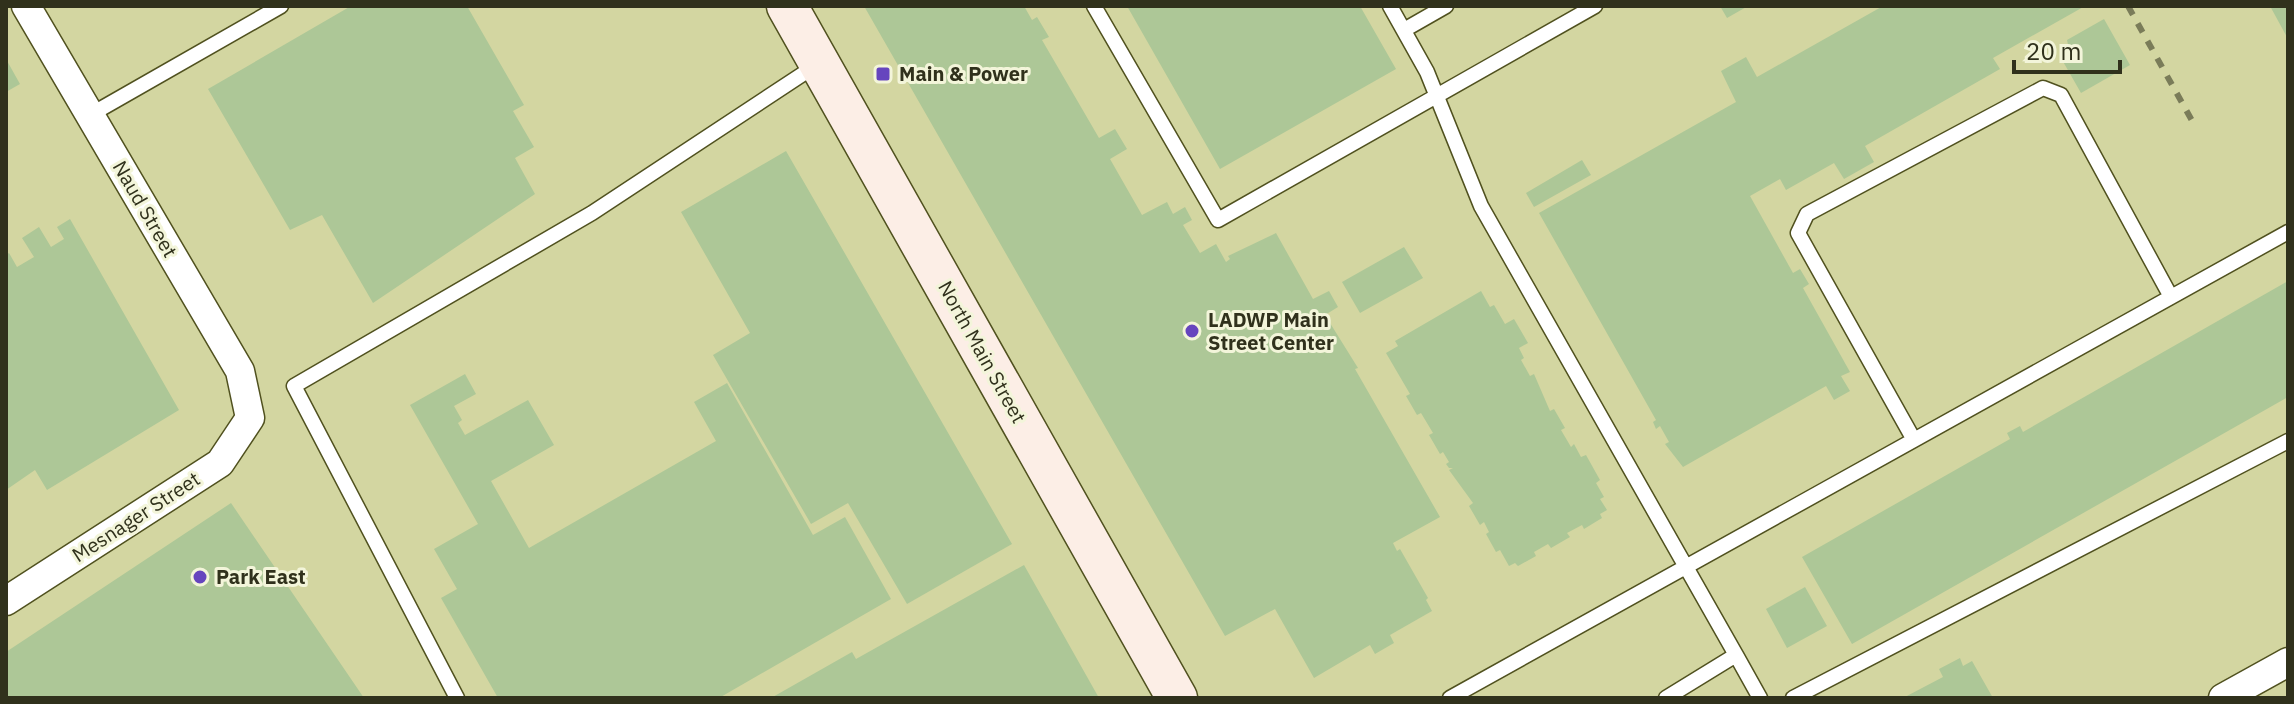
<svg xmlns="http://www.w3.org/2000/svg" width="2294" height="704" font-family="'IBM Plex Sans',sans-serif">
  <style>
    .building { fill: #adc797 }
    .lines { fill: none; stroke-linecap: round; stroke-linejoin: round }
    .service-casing { stroke: #50511f; stroke-width: 17 }
    .minor-casing { stroke: #50511f; stroke-width: 31 }
    .secondary-casing { stroke: #50511f; stroke-width: 43 }
    .service { stroke: #fff; stroke-width: 14 }
    .minor { stroke: #fff; stroke-width: 28 }
    .secondary { stroke: #fceee6; stroke-width: 40 }
    .rail { stroke: #7a7c59; stroke-width: 6; stroke-dasharray: 10 10; stroke-linecap: butt }
    .poi-dot { fill: #6645be; stroke: #f3f5da; stroke-width: 3 }
    .labels { text-anchor: middle; stroke-width: 6; stroke-linejoin: round; paint-order: stroke }
    .poi-label { font-size: 20px; font-weight: bold; fill: #30311c; stroke: #f3f5da; text-anchor: start }
    .street-label { font-size: 20px; fill: #30311c; stroke: #f3f5da }
  </style>
  <rect width="100%" height="100%" fill="#d3d6a1"/>
  <path class="building" d="M351,6h116l57,99 -11,6 21,36 -19,11 20,36 -162,109 -51,-88 -32,15 -82,-141z
    M864,6h160l8,14 5,-3 12,20 -7,3 57,98 16,-9 12,20 -17,10 32,56 25,-13 6,12 12,-7 7,13 -9,5 17,28 16,-9 10,18 4,-3 -2,-3 48,-23 37,66 16,-8 9,16 -13,8 33,53 -3,1 85,148 -47,26 4,8 3,-2 28,49 -2,2 6,11 -42,24 4,8 -19,11 -5,-9 -56,33 -39,-69 -50,27z
    M1127,6h233l36,63 -176,100z
    M1720,6h28l-21,12z
    M1883,6h202l-92,52 7,11 -135,77 9,16 -30,17 -10,-16 -48,27 -6,-11 -30,17 43,77 7,-4 9,15 -6,4 47,84 -9,4 9,15 -16,9 -8,-14 -143,81 -18,-23 4,-2 -9,-16 -4,3 -3,-7 3,-2 -117,-207 197,-111 -15,-31 25,-14 11,20z
    M2270,6h18v33z
    M2104,19l26,46 -49,28 -20,-35 12,-7 -4,-2 -2,-9z
    M6,59l14,25 -14,8z
    M786,151l226,393 -105,60 -59,-101 -37,21 -98,-169 37,-22 -69,-121z
    M1582,160l9,15 -57,32 -8,-14z
    M70,219l109,191 -132,80 -12,-20 -29,20v-235l3,-2 8,14 17,-10 -12,-19 17,-11 12,20 13,-8 -7,-12z
    M1404,247l19,31 -63,35 -18,-31z
    M2288,281v116l-436,247 -50,-87 208,-118 -3,-6 13,-7 3,6z
    M1481,291l9,16 4,-2 11,19 9,-5 14,24 -9,5 5,10 -3,2 9,16 4,-2 16,37 4,-2 11,19 -4,2 10,17 3,-3 7,13 5,-2 14,25 -4,3 8,14 -4,2 7,11 -7,4 2,4 -18,11 -2,-4 -15,8 3,4 -19,11 -3,-4 -14,8 2,4 -18,10 -3,-3 -6,3 -9,-16 -4,2 -10,-18 3,-2 -5,-10 -4,3 -11,-19 4,-3 -24,-33 4,-2h-4l-3,-4 3,-2 -6,-10 -3,2 -11,-19 4,-2 -12,-20 -4,2 -11,-19 4,-2 -24,-41 12,-7 -3,-5z
    M465,374l11,20 -22,12 8,14 -4,3 7,12 63,-35 26,45 -63,36 38,67 187,-107 -22,-39 33,-19 86,152 32,-18 46,82 -172,99h-221l-57,-100 16,-9 -23,-40 44,-25 -68,-119z
    M231,503l133,195h-358v-46z
    M1024,565l75,133h-328l81,-46 4,7z
    M1805,587l22,39 -40,22 -21,-39z
    M1960,658l3,8 9,-5 21,37h-90l40,-21 -4,-8z"/>
  <g class="lines">
    <defs>
      <path id="service" d="M1094,6l124,214 377,-214
        M1390,6l37,66 54,134 255,449
        M1404,30l42,-24
        M90,115l191,-109
        M1914,440l-116,-207 9,-19 236,-126 18,7 110,202
        M457,698l-163,-312 298,-173 226,-149
        M1450,698l838,-466
        M1666,698l70,-43 24,43
        M1793,698l495,-257"/>
      <path id="minor" d="M6,601l214,-138 30,-45 -10,-47 -214,-365
        M2223,698l65,-36"/>
      <path id="secondary" d="M787,6l390,692"/>
    </defs>
    <use href="#service" class="service-casing"/>
    <use href="#minor" class="minor-casing"/>
    <use href="#secondary" class="secondary-casing"/>
    <use href="#service" class="service"/>
    <use href="#minor" class="minor"/>
    <use href="#secondary" class="secondary"/>
    <path class="rail" d="M2128,6l67,120"/>
  </g>
  <g class="poi-dot">
    <rect x="875" y="66" width="16" height="16" rx="4"/>
    <circle cx="1192" cy="331" r="8"/>
    <circle cx="200" cy="577" r="8"/>
  </g>
  <g class="labels">
    <g class="poi-label">
      <text x="899" y="81">Main &amp; Power</text>
      <text x="1208" y="327">LADWP Main<tspan x="1208" dy="23">Street Center</tspan></text>
      <text x="216" y="584">Park East</text>
    </g>
    <g class="street-label">
      <text transform="translate(145 209) rotate(60)" y="7">Naud Street</text>
      <text transform="translate(982 352) rotate(61)" y="7">North Main Street</text>
      <text transform="translate(136 517) rotate(-33)" y="7">Mesnager Street</text>
    </g>
  </g>
  <rect width="2294" height="704" fill="none" stroke="#30311c" stroke-width="16"/>
  <path d="M2014 60v12h106v-12" fill="none" stroke="#30311c" stroke-width="4"/>
  <text x="2026" y="60" font-size="24" fill="#30311c" stroke="#f3f5da" stroke-width="6" paint-order="stroke">20 m</text>
</svg>
